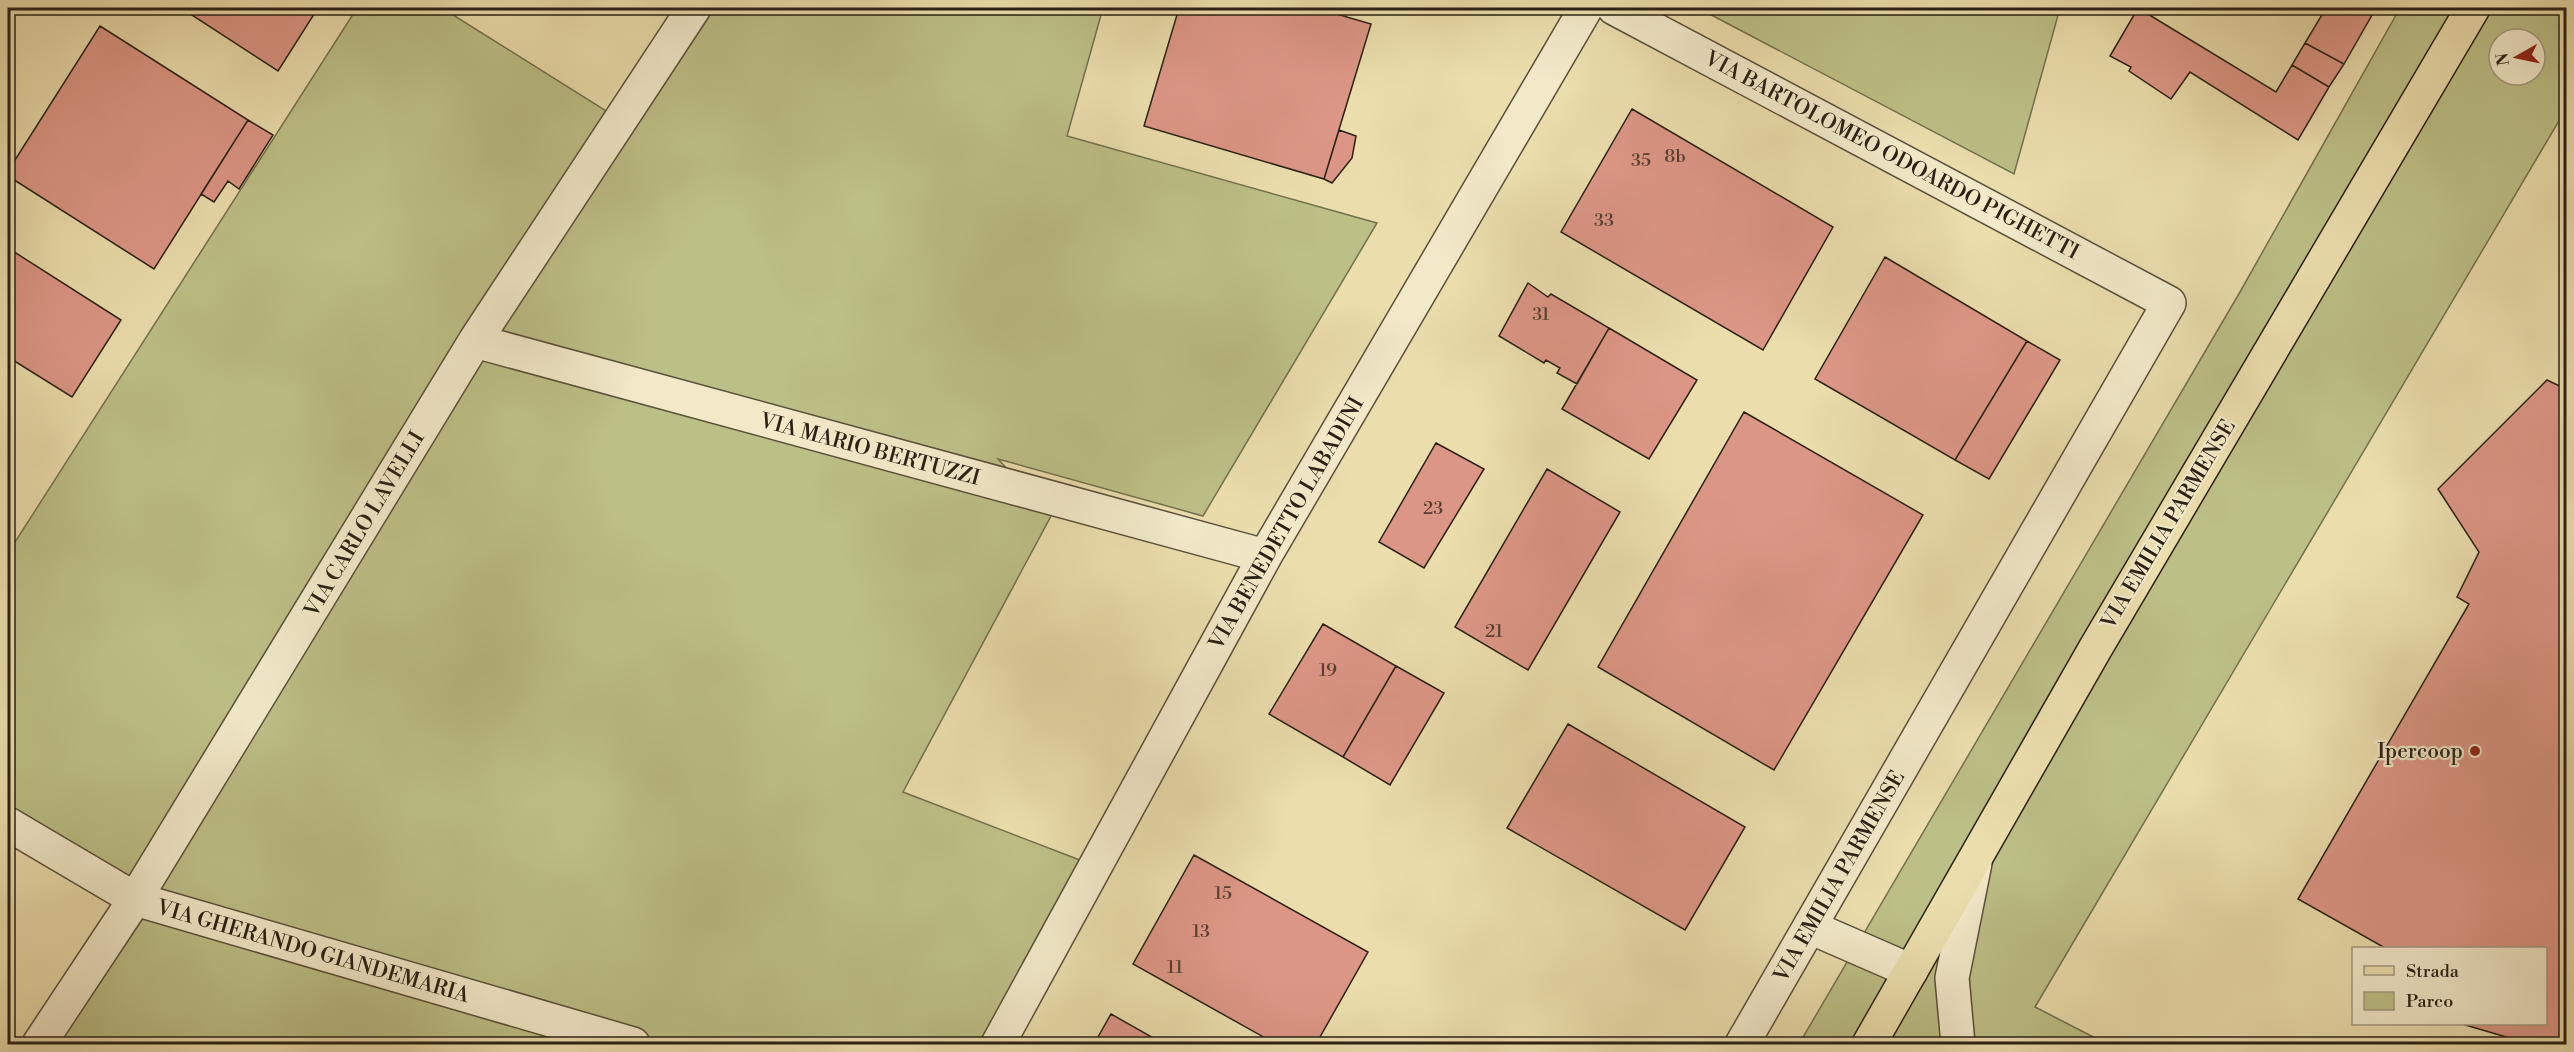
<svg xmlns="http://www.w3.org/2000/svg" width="2574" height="1052" font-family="'Libre Bodoni',serif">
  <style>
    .green { fill: #bcbf86; stroke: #73704e; stroke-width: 1.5; fill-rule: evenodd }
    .building { fill: #dc9685; stroke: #2a2115; stroke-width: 1.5 }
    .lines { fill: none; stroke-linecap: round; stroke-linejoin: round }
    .minor-casing { stroke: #5a503b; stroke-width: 36 }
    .primary-casing { stroke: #2a2115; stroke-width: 36 }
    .minor { stroke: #f2e9c9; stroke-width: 33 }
    .primary { stroke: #ebddac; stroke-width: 33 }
    .poi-dot { fill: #8f2418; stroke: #f2e9c9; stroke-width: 2 }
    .labels { text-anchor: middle; stroke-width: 4.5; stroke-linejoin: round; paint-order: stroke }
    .number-label { font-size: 18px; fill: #563e31 }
    .street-label { font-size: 21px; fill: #2a2115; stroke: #f2e9c9 }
    .poi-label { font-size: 21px; fill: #2a2115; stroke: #f2e9c9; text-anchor: end }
  </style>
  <rect width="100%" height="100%" fill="#ebddac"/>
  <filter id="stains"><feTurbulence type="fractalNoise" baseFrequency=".00333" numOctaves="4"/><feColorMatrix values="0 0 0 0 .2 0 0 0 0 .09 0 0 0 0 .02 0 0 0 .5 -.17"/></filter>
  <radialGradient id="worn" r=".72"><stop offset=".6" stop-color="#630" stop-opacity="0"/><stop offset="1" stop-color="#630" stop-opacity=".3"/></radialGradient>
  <path class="green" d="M357,8h85l180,113 71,-113h410l-36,128 310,87 -174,293 -205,-57 53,57 -148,276 195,75 -102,177h-952l94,-153 -130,-76v-262z
    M1698,8h362l-46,166z
    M2400,8h166v101l-531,898 72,37h-308l441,-752zM2499,39h36v36h-36z"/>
  <path class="building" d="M181,8h137l-40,63z
    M1179,8h137l55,16 -47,155 -180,-53z
    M2138,8l138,84 16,-27 37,22 -31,53 -108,-68 -19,27 -42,-28 2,-4 -21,-11z
    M2326,8h34l12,7 -28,49 -39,-21z
    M2360,8h17l-5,7z
    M100,26l148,94 -94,149 -146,-93v-5z
    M2305,43l39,21 -15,23 -37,-22z
    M1632,109l201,118 -70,123 -202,-118z
    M248,120l25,15 -34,54 -11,-8 -14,21 -13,-8z
    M1339,130l17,6 -4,22 -20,25 -8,-4z
    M8,248l113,72 -49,77 -64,-40z
    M1885,257l142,84 -72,119 -140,-81z
    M1528,283l20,14 3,-3 58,34 -32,56 -20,-11 3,-5 -14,-8 -2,3 -45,-27z
    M1609,328l88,52 -48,79 -87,-50z
    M2027,341l33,19 -71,119 -34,-19z
    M2547,380l19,9v655h-36l-68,-20h84v-76h-161l-87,-49 171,-295 -12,-7 22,-45 -41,-63z
    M1744,412l179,103 -149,255 -176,-103z
    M1436,443l48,26 -60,99 -45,-26z
    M1547,469l73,43 -92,158 -73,-43z
    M1323,624l73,42 -53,91 -74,-43z
    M1396,666l48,27 -54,92 -47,-28z
    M1568,724l177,103 -60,103 -178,-102z
    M1194,855l174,97 -52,92h-40l-143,-80z
    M1111,1014l53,30h-70z"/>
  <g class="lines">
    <defs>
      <path id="minor" d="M1614,8l555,295 -427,741
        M475,341l790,215
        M8,824l127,75 498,145
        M1810,927l101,44
        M39,1044l96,-145 340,-558 219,-333
        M998,1044l267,-488 321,-548
        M1958,1044l-6,-66 23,-115"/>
      <path id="primary" d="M1869,1044l226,-395 378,-641"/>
    </defs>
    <use href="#minor" class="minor-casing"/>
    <use href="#primary" class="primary-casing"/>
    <use href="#minor" class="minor"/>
    <use href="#primary" class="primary"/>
  </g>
  <circle class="poi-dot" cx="2475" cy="751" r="6"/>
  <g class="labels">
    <g class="number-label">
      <text x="1675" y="162">8b</text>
      <text x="1641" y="166">35</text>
      <text x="1604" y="226">33</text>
      <text x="1541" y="320">31</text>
      <text x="1433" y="514">23</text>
      <text x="1494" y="637">21</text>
      <text x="1328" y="676">19</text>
      <text x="1223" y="899">15</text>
      <text x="1201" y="937">13</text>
      <text x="1175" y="973">11</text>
    </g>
    <g class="street-label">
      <text transform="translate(1892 155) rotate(28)" y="7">VIA BARTOLOMEO ODOARDO PIGHETTI</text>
      <text transform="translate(870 449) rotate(15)" y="7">VIA MARIO BERTUZZI</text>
      <text transform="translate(1286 523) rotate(-60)" y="7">VIA BENEDETTO LABADINI</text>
      <text transform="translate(364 524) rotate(-59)" y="7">VIA CARLO LAVELLI</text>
      <text transform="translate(2168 524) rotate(-59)" y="7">VIA EMILIA PARMENSE</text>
      <text transform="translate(1839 876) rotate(-60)" y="7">VIA EMILIA PARMENSE</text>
      <text transform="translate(313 951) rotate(16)" y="7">VIA GHERANDO GIANDEMARIA</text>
    </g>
    <g class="poi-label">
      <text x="2463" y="758">Ipercoop</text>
    </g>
  </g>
  <rect width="2574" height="1052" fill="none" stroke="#ebddac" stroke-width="30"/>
  <rect x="9" y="9" width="2556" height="1034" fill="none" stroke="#2a2115" stroke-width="3"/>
  <rect x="15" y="15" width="2544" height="1022" fill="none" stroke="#2a2115" stroke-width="1.5"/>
  <rect x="2352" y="947" width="195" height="78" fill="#f2e9c9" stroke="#a29981" stroke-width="1.5"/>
  <rect x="2364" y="966" width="30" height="9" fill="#ebddac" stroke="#a29981" stroke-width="1.5"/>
  <text x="2406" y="977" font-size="18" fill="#2a2115">Strada</text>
  <rect x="2364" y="992" width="30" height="18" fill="#bcbf86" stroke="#a29981" stroke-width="1.5"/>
  <text x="2406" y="1007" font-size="18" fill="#2a2115">Parco</text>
  <g transform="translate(2517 57) rotate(261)"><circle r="28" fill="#f2e9c9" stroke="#a29981" stroke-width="1.5"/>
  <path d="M0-4.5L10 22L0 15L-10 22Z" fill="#8f2418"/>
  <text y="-9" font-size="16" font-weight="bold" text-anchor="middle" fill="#2a2115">N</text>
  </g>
  <rect width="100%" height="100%" filter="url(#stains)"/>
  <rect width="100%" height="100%" fill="url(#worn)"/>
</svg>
